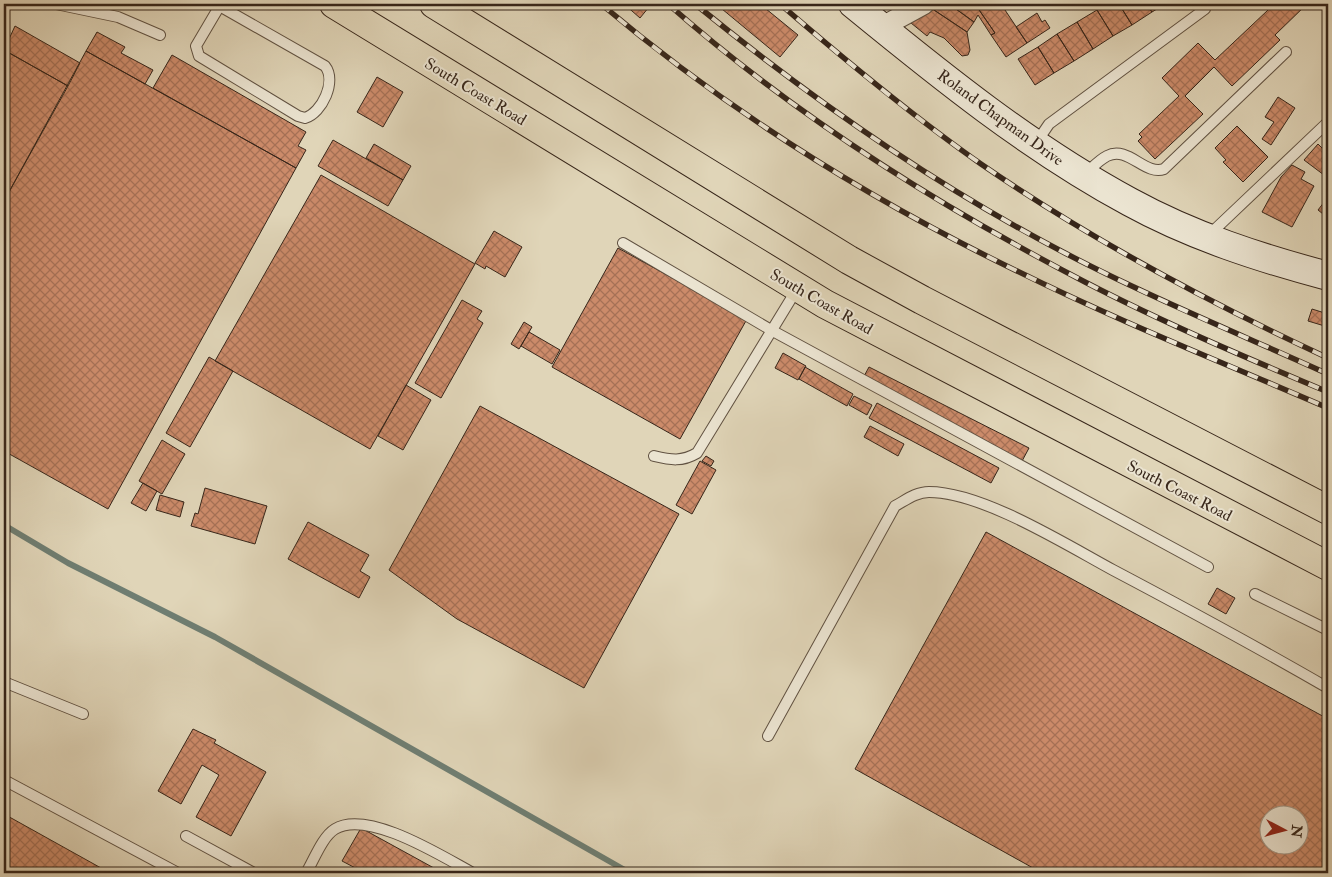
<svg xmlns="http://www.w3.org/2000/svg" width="1332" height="877" font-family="'IM FELL Double Pica',serif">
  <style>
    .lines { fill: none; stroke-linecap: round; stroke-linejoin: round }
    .stream { stroke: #6f7e72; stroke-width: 6 }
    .building { fill: url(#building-cross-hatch); stroke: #37261a; fill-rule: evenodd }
    .lane-casing { stroke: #615242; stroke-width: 12 }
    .street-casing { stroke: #615242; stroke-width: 22 }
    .secondary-casing { stroke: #37261a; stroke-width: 30 }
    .highway-casing { stroke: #37261a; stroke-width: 30 }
    .lane { stroke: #ebe4d1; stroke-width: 10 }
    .street { stroke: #ebe4d1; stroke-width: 20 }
    .secondary { stroke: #ebe4d1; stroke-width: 28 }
    .highway { stroke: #e0d5b8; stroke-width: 28 }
    .rail-casing { stroke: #37261a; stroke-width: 5.5 }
    .rail { stroke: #ebe4d1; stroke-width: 4; stroke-dasharray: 11; stroke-linecap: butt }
    .labels { text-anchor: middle; stroke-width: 4; stroke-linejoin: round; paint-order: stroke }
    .street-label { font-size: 16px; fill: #37261a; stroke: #ebe4d1 }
  </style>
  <defs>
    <pattern id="building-cross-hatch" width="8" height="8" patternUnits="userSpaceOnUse" patternTransform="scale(1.25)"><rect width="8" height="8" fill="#cc8b6a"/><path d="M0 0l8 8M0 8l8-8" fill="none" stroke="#a67156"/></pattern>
  </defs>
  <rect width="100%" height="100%" fill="#e0d5b8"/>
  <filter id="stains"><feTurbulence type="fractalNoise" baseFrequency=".004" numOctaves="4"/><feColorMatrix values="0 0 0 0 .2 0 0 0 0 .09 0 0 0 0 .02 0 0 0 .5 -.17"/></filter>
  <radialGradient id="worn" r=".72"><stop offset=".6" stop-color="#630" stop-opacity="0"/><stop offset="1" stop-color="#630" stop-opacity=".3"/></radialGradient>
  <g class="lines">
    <path class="stream" d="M4,525l64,38 147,74 415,236"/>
  </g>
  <path class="building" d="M624,4h22l3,3 -9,11z
    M716,4h44l38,31 -18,22z
    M938,4h11l25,18 -7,10 -36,-24z
    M949,4h26l20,29 -4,2 -13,-20 -4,7z
    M975,4h26l26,39 -21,14 -15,-22 4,-2z
    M1106,4h13l13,21 -19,11 -16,-26z
    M1119,4h27l6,8 -20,13z
    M1146,4h19l-13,8z
    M1263,4h44l-32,31 5,5 -48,46 -18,-19 -29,29 18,18 -48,45 -17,-18 4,-4 -3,-3 40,-38 -17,-18 36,-35 17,17 53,-50z
    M931,8l36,24 3,18 -2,5 -6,1 -18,-18 -14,-6 -3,4 -16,-13 3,-6z
    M1097,10l16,26 -20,13 -16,-27z
    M1037,13l5,9 3,-2 5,8 -23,15 -11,-16z
    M1077,22l16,27 -19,12 -17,-27z
    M15,26l65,37 -12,23 -64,-36z
    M97,32l28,15 -4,6 32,17 -8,14 -59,-33z
    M1057,34l17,27 -20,12 -16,-26z
    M1038,47l16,26 -19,12 -17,-26z
    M4,50l64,36 -64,115z
    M86,51l210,117 -188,341 -104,-58v-250z
    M172,55l134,77 -8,14 8,4 -10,18 -143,-80z
    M377,77l26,15 -20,35 -26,-15z
    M1278,97l17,11 -24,37 -9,-6 12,-17 -9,-5z
    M1237,126l31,31 -25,25 -20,-20 3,-2 -11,-12z
    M333,140l70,40 -15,26 -70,-40z
    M374,144l37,22 -8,14 -37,-22z
    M1318,144l10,10v24l-24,-18z
    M1292,165l13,7 -4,7 13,7 -22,41 -30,-15 19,-35z
    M321,175l154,89 -105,185 -155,-88z
    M1328,197v21l-10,-8z
    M494,231l28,16 -17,30 -19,-11 -1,3 -10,-6z
    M618,248l129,71 -67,120 -128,-72z
    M462,300l20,11 -5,8 6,4 -42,75 -26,-15z
    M1312,309l16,5v13l-20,-6z
    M524,322l8,5 -13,22 -8,-5z
    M529,332l31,18 -8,14 -31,-18z
    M783,353l23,13 -8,14 -23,-12z
    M209,357l24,14 -43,76 -24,-14z
    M805,367l48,27 -6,12 -48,-27z
    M869,367l160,81 -8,15 -159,-83z
    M406,385l25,15 -28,50 -25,-14z
    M854,396l18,9 -5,10 -18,-10z
    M877,403l122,65 -8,15 -122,-65z
    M480,406l199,108 -95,174 -127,-69 -68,-49z
    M870,426l34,18 -6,12 -34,-19z
    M162,440l23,14 -23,40 -23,-13z
    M706,456l8,5 -3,5 -9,-5z
    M700,461l16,9 -24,44 -16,-9z
    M143,483l14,8 -11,20 -15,-8z
    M205,488l62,18 -12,38 -64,-18 4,-13 3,1z
    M160,495l24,7 -4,15 -24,-7z
    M308,522l61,33 -9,16 10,6 -11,21 -71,-39z
    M986,532l342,187v154h-286l-187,-104zM1270,814h30v30h-30z
    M1217,588l18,10 -9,16 -18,-10z
    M193,729l23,11 -2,3 52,29 -35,64 -35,-19 23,-42 -17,-10 -21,39 -23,-13z
    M4,814l106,59h-106z
    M361,828l82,45h-78l-23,-12z"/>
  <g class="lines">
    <defs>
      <path id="lane" d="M56,4l62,13 42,18
        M216,4l109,62c12,15 -3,47 -20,52l-7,-2 -99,-60 -3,-10 23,-39
        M1036,143l13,-19 156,-115
        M1085,174c7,-6 14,-14 22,-18 21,-11 38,20 57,13l122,-117
        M1209,235l119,-113
        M623,243l148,87 437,237
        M654,456c17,4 28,6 43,-3l100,-164
        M1255,594l73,36
        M4,682l79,32
        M768,736l127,-230c11,-6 21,-14 34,-14 53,0 136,52 184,78 72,38 144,77 215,118
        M4,780l174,93
        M186,836l68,37
        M306,873c8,-13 16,-36 29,-44 33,-20 108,28 138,44"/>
      <path id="street" d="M882,27l42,-23"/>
      <path id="secondary" d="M853,4c88,72 177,144 277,198 62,34 130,56 198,74"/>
      <path id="highway" d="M334,4l491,300 503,262
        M434,4l415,256 73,40 406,210"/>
    </defs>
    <use href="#lane" class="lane-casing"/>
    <use href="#street" class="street-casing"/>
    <use href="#secondary" class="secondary-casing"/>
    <use href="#highway" class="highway-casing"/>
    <use href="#lane" class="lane"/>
    <use href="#street" class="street"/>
    <use href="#secondary" class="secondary"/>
    <use href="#highway" class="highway"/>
    <defs>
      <path id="rail" d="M601,4c126,106 267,195 416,267 101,50 207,92 311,137
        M668,4c126,111 269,201 417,278 79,41 162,76 243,110
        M695,4c102,83 208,159 322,223 100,57 207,100 311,147
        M780,4c65,56 131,111 201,160 109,75 227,138 347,194"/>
    </defs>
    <use href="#rail" class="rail-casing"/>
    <use href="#rail" class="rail"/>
  </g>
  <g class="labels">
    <g class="street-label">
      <text transform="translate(476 91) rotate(31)" y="6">South Coast Road</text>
      <text transform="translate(1001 117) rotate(36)" y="6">Roland Chapman Drive</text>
      <text transform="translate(822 301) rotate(30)" y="6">South Coast Road</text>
      <text transform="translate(1180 490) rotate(27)" y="6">South Coast Road</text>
    </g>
  </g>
  <rect width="1332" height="877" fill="none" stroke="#e0d5b8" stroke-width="20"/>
  <rect x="5" y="5" width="1322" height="867" fill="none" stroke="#37261a" stroke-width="2.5"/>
  <rect x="10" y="10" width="1312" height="857" fill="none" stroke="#37261a"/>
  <g transform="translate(1284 830) rotate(96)"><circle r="24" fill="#ebe4d1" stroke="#a39888"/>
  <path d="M0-4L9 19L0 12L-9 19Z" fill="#8f2418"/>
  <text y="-8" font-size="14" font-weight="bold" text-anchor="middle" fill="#37261a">N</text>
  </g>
  <rect width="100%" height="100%" filter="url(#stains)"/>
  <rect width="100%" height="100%" fill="url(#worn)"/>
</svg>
